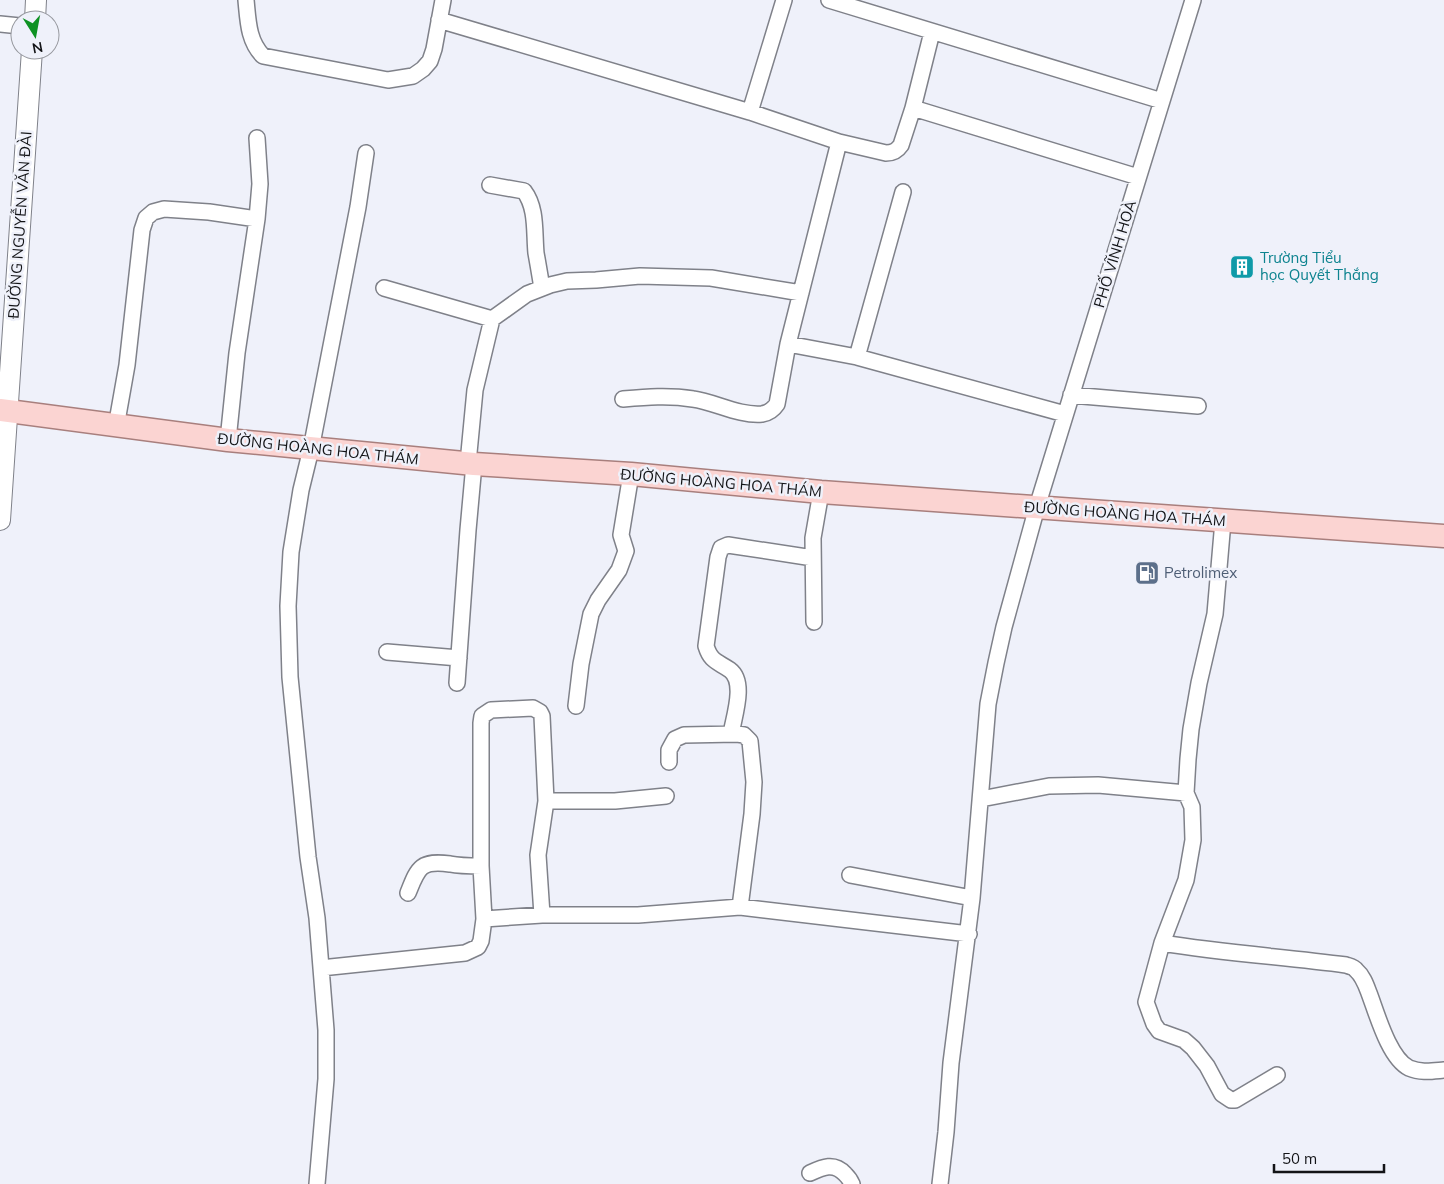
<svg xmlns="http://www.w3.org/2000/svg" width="1444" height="1184" font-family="Mulish,sans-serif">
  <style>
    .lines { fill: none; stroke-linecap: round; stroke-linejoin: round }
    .street-casing { stroke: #7f8189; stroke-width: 18 }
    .secondary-casing { stroke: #7f8189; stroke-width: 22 }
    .primary-casing { stroke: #a87f7d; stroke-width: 25 }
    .street { stroke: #fff; stroke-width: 15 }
    .secondary { stroke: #fff; stroke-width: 20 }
    .primary { stroke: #fbd4d2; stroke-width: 22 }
    .labels { text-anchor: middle; stroke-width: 5; stroke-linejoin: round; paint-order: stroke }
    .street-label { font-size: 15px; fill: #131417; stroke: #eff1fa }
    .culture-label { font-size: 15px; fill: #0d838f; stroke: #eff1fa; text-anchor: start }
    .service-label { font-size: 15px; fill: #4e5e75; stroke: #eff1fa; text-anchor: start }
  </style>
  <rect width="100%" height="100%" fill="#eff1fa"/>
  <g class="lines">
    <defs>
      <path id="street" d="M246,0c2,20 2,41 17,56l125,24 25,-4 10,-7 7,-8 4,-12 9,-49
        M829,0l333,101
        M439,20l311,92 89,30 47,11c7,0 11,-2 15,-8l12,-37 19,-76
        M0,24l20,2
        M913,108l225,69
        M750,112l34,-112
        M490,185l34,6c13,17 10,41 12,62 2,11 4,23 6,35
        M384,288l108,31
        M788,344l69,13 208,57
        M857,357l46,-165
        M1071,395l127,11
        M623,399c23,-2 46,-4 70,0 22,3 46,17 69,15 7,-1 11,-4 15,-10l11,-60 51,-202
        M116,427l11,-62 15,-135 4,-12 7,-6 11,-3 45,3 48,7
        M228,440l9,-87 20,-134 3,-35 -3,-46
        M468,463l7,-73 17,-71 35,-25 23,-9 17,-4 29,-1 44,-4 71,2 90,15
        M1223,521l-8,93 -16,69 -8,46 -3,30 -2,34 6,14 1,33 -7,40 -24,63c61,10 123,14 184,22 3,1 8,2 10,5 7,6 10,15 13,23 8,21 20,65 40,75 12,5 23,3 35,2
        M814,622l-1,-84 8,-46
        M387,652l72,6
        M457,683l11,-153 6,-66
        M576,706l5,-42 10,-50 7,-14 21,-30 7,-19 -5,-16 10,-61
        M731,734c3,-18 15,-52 -1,-64 -13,-9 -19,-8 -24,-24l12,-89 3,-9 7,-3 85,13
        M669,762v-12l6,-11 9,-4 53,-1 7,1 6,6 4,41 -2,32 -12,93
        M981,799l68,-13 49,-1 88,8
        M546,801h69l51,-5
        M850,875l122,23
        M408,893c10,-25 12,-33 42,-29 10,2 21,2 31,2
        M484,919l58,-4h96l102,-8 229,27
        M1162,943l-16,59 8,22 5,7 25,9 9,8 14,18 15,28 9,6h4l42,-25
        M321,968l144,-15 13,-6 3,-6 3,-22 -3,-53v-143l1,-7 9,-6 42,-2 7,4 2,4 4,85 -8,54 4,60
        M810,1173c13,-6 24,-11 35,1 3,3 5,5 7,10
        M317,1184l9,-105v-49l-9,-112 -9,-61 -18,-180 -2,-71 3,-54 10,-62 10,-41 47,-242 8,-54
        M940,1184l6,-52 5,-69 21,-165 16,-194 8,-41 8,-36 33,-120 156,-507"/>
      <path id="secondary" d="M35,20l1,-20
        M0,520l32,-470"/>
      <path id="primary" d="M0,410l228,30 246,24 157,10 190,18 623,44"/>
    </defs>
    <use href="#street" class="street-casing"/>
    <use href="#secondary" class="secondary-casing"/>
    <use href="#primary" class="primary-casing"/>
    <use href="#street" class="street"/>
    <use href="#secondary" class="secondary"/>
    <use href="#primary" class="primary"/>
  </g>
  <defs>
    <symbol id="building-square" viewBox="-11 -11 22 22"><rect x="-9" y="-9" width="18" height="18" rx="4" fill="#0f9aa8" stroke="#eff1fa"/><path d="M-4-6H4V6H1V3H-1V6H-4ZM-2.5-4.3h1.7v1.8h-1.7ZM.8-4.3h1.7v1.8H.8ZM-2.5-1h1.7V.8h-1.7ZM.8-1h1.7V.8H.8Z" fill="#fff"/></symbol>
    <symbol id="fuel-square" viewBox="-11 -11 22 22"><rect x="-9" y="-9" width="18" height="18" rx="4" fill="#5c6f8a" stroke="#eff1fa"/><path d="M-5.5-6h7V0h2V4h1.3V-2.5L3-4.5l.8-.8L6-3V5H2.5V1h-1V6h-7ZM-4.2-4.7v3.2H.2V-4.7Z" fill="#fff"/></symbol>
  </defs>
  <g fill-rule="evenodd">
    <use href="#building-square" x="1228" y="253" width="28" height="28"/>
    <use href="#fuel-square" x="1133" y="559" width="28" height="28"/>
  </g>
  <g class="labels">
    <g class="street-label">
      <text transform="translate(20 225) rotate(-86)" y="5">ĐƯỜNG NGUYỄN VĂN ĐÀI</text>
      <text transform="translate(1115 254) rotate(-73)" y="5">PHỐ VĨNH HOÀ</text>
      <text transform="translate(318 449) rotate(6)" y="5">ĐƯỜNG HOÀNG HOA THÁM</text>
      <text transform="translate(721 483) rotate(5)" y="5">ĐƯỜNG HOÀNG HOA THÁM</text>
      <text transform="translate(1125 514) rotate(4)" y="5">ĐƯỜNG HOÀNG HOA THÁM</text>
    </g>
    <g class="culture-label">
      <text x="1260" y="263">Trường Tiểu<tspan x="1260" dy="17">học Quyết Thắng</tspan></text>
    </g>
    <g class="service-label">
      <text x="1164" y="578">Petrolimex</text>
    </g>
  </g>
  <g transform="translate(35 35) rotate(169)"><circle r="24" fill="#eff1fa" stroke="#97999f"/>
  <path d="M0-4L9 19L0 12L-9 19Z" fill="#0e9223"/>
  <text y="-8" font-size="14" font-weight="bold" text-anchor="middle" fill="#131417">N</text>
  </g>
  <path d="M1274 1164v8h110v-8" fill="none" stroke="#131417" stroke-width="2.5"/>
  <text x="1282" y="1164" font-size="15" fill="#131417" stroke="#eff1fa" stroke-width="4" paint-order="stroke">50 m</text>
</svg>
